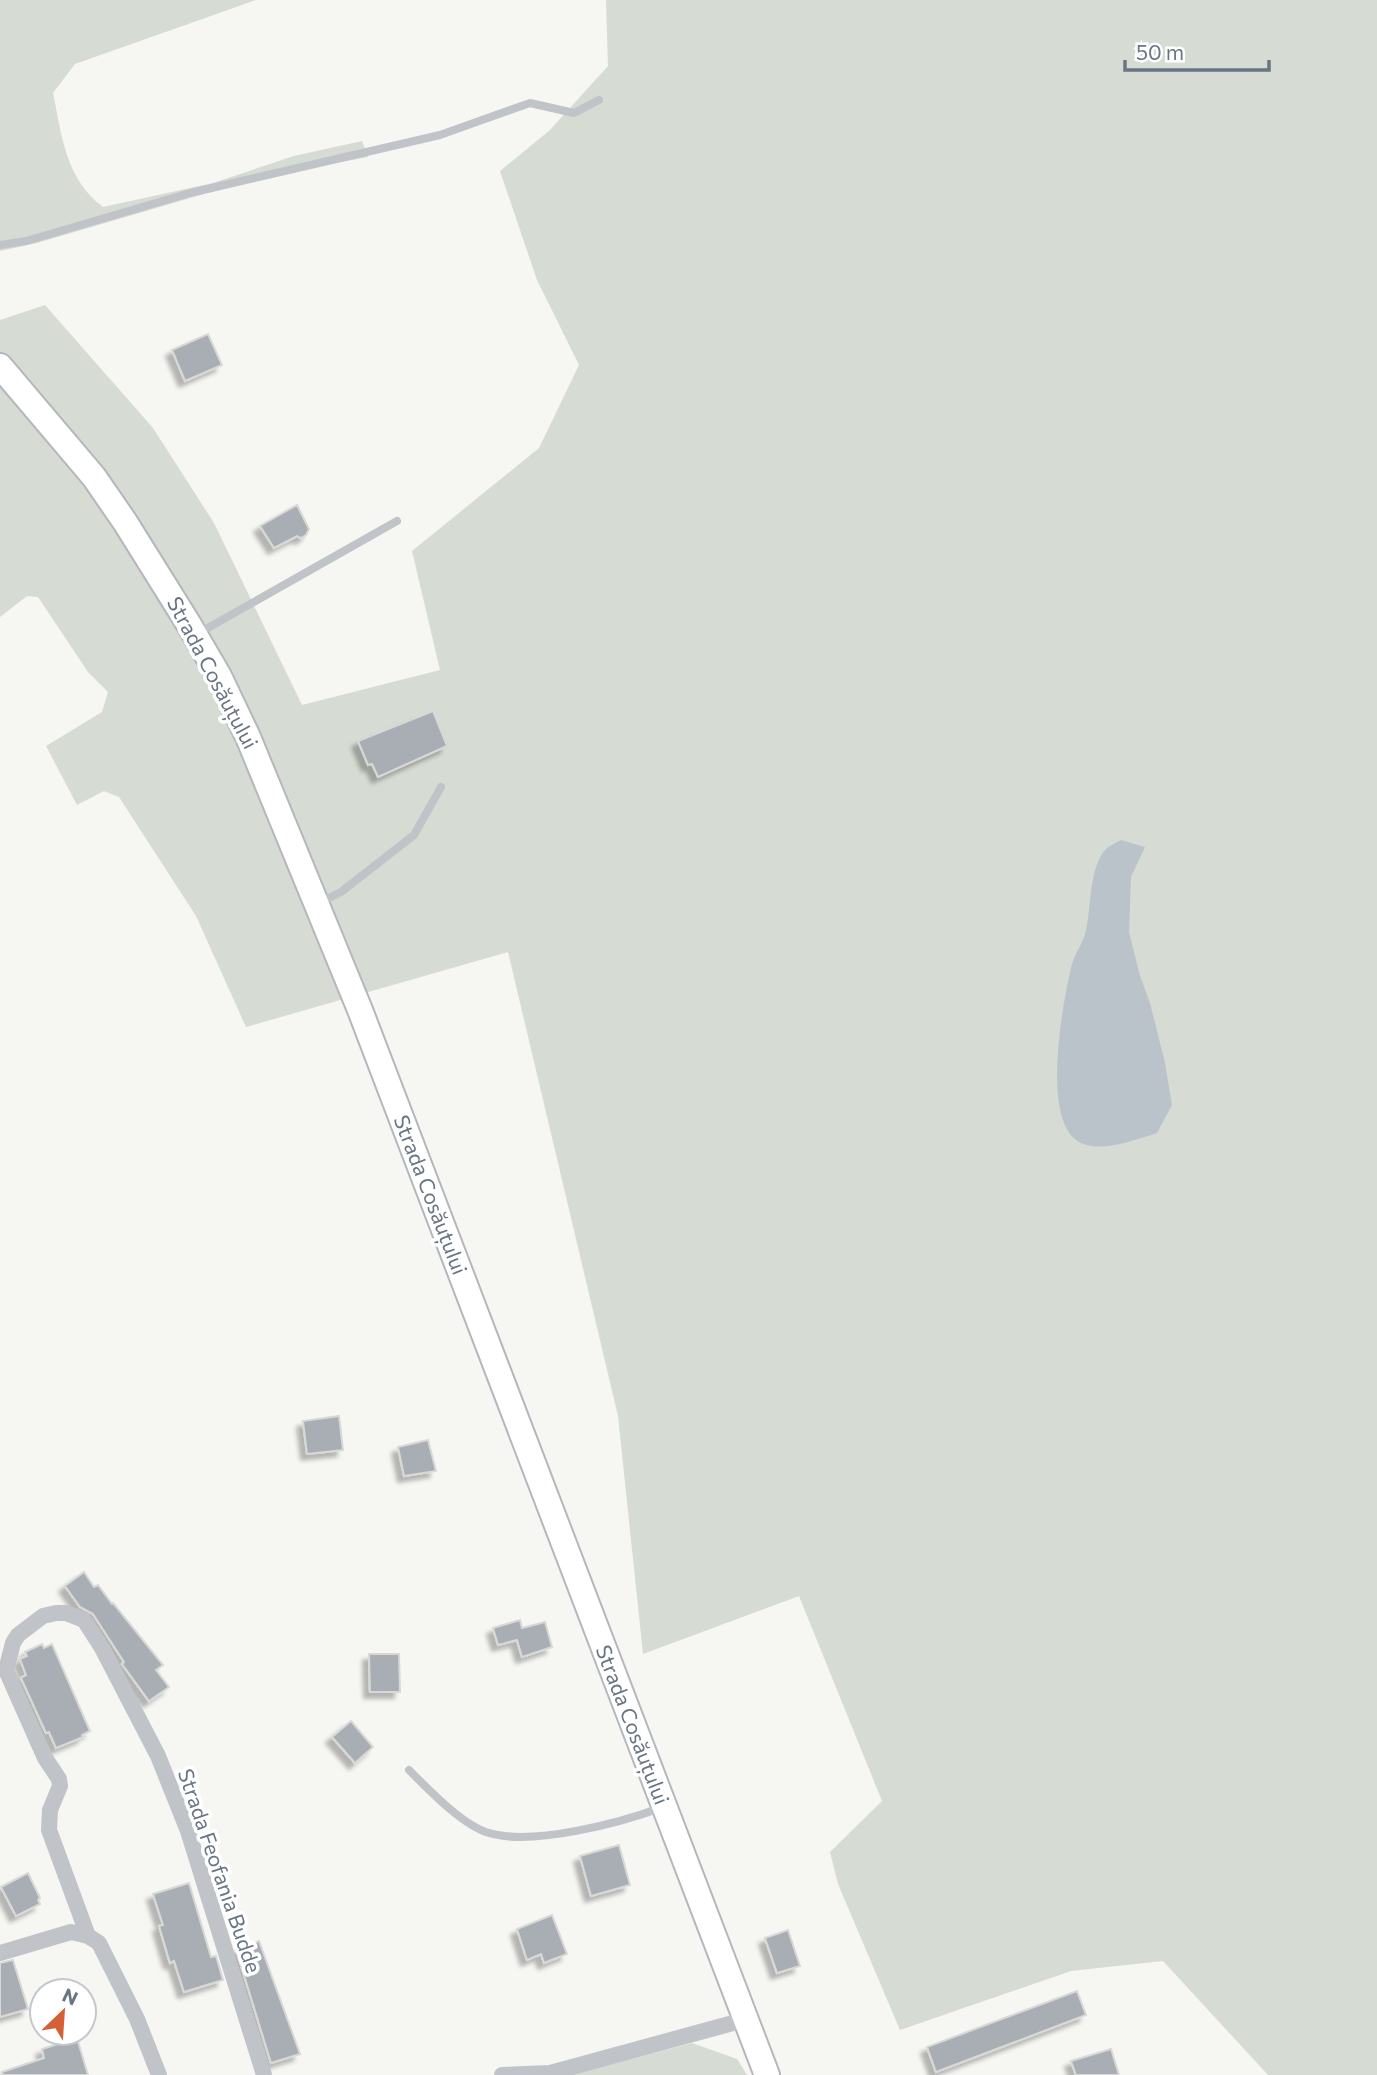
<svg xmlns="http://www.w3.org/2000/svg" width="1377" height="2075" font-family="Commissioner,sans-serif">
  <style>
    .green { fill: #d6dbd3 }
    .water { fill: #bac3c9 }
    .building { fill: #a8aeb4; stroke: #d8d8d6; stroke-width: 2; filter: url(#shadow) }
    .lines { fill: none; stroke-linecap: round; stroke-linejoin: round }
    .primary-casing { stroke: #b4b7bb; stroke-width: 28 }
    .service { stroke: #c0c3c7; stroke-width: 8 }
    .minor { stroke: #c0c3c7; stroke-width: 16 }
    .primary { stroke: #fff; stroke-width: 24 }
    .labels { text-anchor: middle; stroke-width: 7; stroke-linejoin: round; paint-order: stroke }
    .street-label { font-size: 21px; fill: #687582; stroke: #fff }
  </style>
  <defs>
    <filter id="shadow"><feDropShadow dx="-6" dy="6" stdDeviation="2" flood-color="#0004"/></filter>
  </defs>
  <rect width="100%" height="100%" fill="#f6f6f3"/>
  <path class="green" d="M0,0h256l-181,64 -22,29c9,43 12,85 50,114l110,-24 81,-27 68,-15 6,16 -103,19 -228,67 -37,8z
    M606,0h771v2075h-109l-105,-114 -92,10 -171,59 -62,-146 -8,-32 52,-51 -83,-205 -156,58 -25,-238 -110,-464 -262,75 -50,-111 -77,-119 -15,-6 -27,14 -31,-59 56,-34 6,-20 -20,-20 -50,-75 -11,-1 -27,21v-297l45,-15 108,123 61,95 88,182 138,-35 -28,-119 127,-103 40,-83 -42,-85 -37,-109 50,-41 58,-64z
    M692,2043l45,16 10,16h-177z"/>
  <path class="water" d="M1121,840l24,7 -14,30 -2,55 11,44 10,27 15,60 7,42 -15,28c-22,7 -63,23 -82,6 -33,-27 -12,-138 -3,-175 3,-11 10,-19 13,-30 7,-24 3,-68 22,-86 4,-3 10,-6 14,-8z"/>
  <path class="building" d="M208,334l14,31 -37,16 -13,-31z
    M297,505l12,24 -3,6 -5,3 -4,-2 -23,12 -14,-22z
    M433,711l14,35 -69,31 -6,-13 -4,1 -10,-24z
    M339,1416l4,34 -36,4 -4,-33z
    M428,1440l8,31 -32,5 -6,-29z
    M84,1572l10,15 4,-2 14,19 1,-1 50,62 -7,5 13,17 -20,14 -27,-37 2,-2 -31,-48 -13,-7 -15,-21z
    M520,1620l2,8 23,-6 7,25 -30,10 -5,-17 -19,5 -5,-17z
    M42,1644l2,4 8,-4 38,87 -8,4 1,2 -27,11 -7,-16 -3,1 -25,-55 5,-3 -6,-16 7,-3 -2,-4z
    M369,1654h30l1,38h-30z
    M351,1721l22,26 -18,16 -23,-26z
    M619,1845l11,40 -39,11 -11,-40z
    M28,1873l12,25 -2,2 2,4 -24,12 -15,-29z
    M189,1883l22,74 5,-1 7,24 -39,12 -10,-31 -4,2 -11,-37 4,-1 -10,-31z
    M552,1915l15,39 -23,9 -3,-9 -14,6 -10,-31z
    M788,1930l12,36 -23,7 -12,-35z
    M259,1941l41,113 -29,9 -35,-114z
    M13,1960l15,49 -28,8v-54z
    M1077,1991l9,24 -150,57 -9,-25z
    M77,2038l11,37h-85l-1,-3 42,-14 -2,-9z
    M1111,2049l8,26h-43l-5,-14z"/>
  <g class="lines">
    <defs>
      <path id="primary" d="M0,366l94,111 31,45 63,101 31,53 29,61 112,273 407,1065"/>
    </defs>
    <use href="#primary" class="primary-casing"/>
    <path class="service" d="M0,245l26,-4 164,-48 250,-58 90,-32 44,10 25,-13
      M199,633l198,-112
      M319,903l22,-11 73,-57 27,-48
      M409,1770c19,19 54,56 80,63 44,13 131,-10 174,-26"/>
    <path class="minor" d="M88,1936l-39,-106 1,-20 10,-24 -1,-7 -14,-21 -39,-88 7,-27 5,-8 25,-19 13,-3h10l18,7 18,28 56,108 30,75 76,244
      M0,1953l71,-21 17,4 11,7 38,76 22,56
      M502,2075l48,-2 194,-53"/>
    <use href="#primary" class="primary"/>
  </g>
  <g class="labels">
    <g class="street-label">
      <text transform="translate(212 673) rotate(62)" y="7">Strada Cosăuțului</text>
      <text transform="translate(430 1195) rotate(69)" y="7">Strada Cosăuțului</text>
      <text transform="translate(632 1725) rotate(69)" y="7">Strada Cosăuțului</text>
      <text transform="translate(219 1871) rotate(71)" y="7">Strada Feofania Budde</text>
    </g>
  </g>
  <g transform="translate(63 2012) rotate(25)"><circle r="33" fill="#ffffff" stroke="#c3c8cd" stroke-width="2"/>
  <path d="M0-5L12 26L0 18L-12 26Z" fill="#d56035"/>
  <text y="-10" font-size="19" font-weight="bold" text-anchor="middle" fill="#687582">N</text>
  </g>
  <path d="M1125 60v10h144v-10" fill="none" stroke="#687582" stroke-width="3.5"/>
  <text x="1136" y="60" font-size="21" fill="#687582" stroke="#ffffff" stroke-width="5" paint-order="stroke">50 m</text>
</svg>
